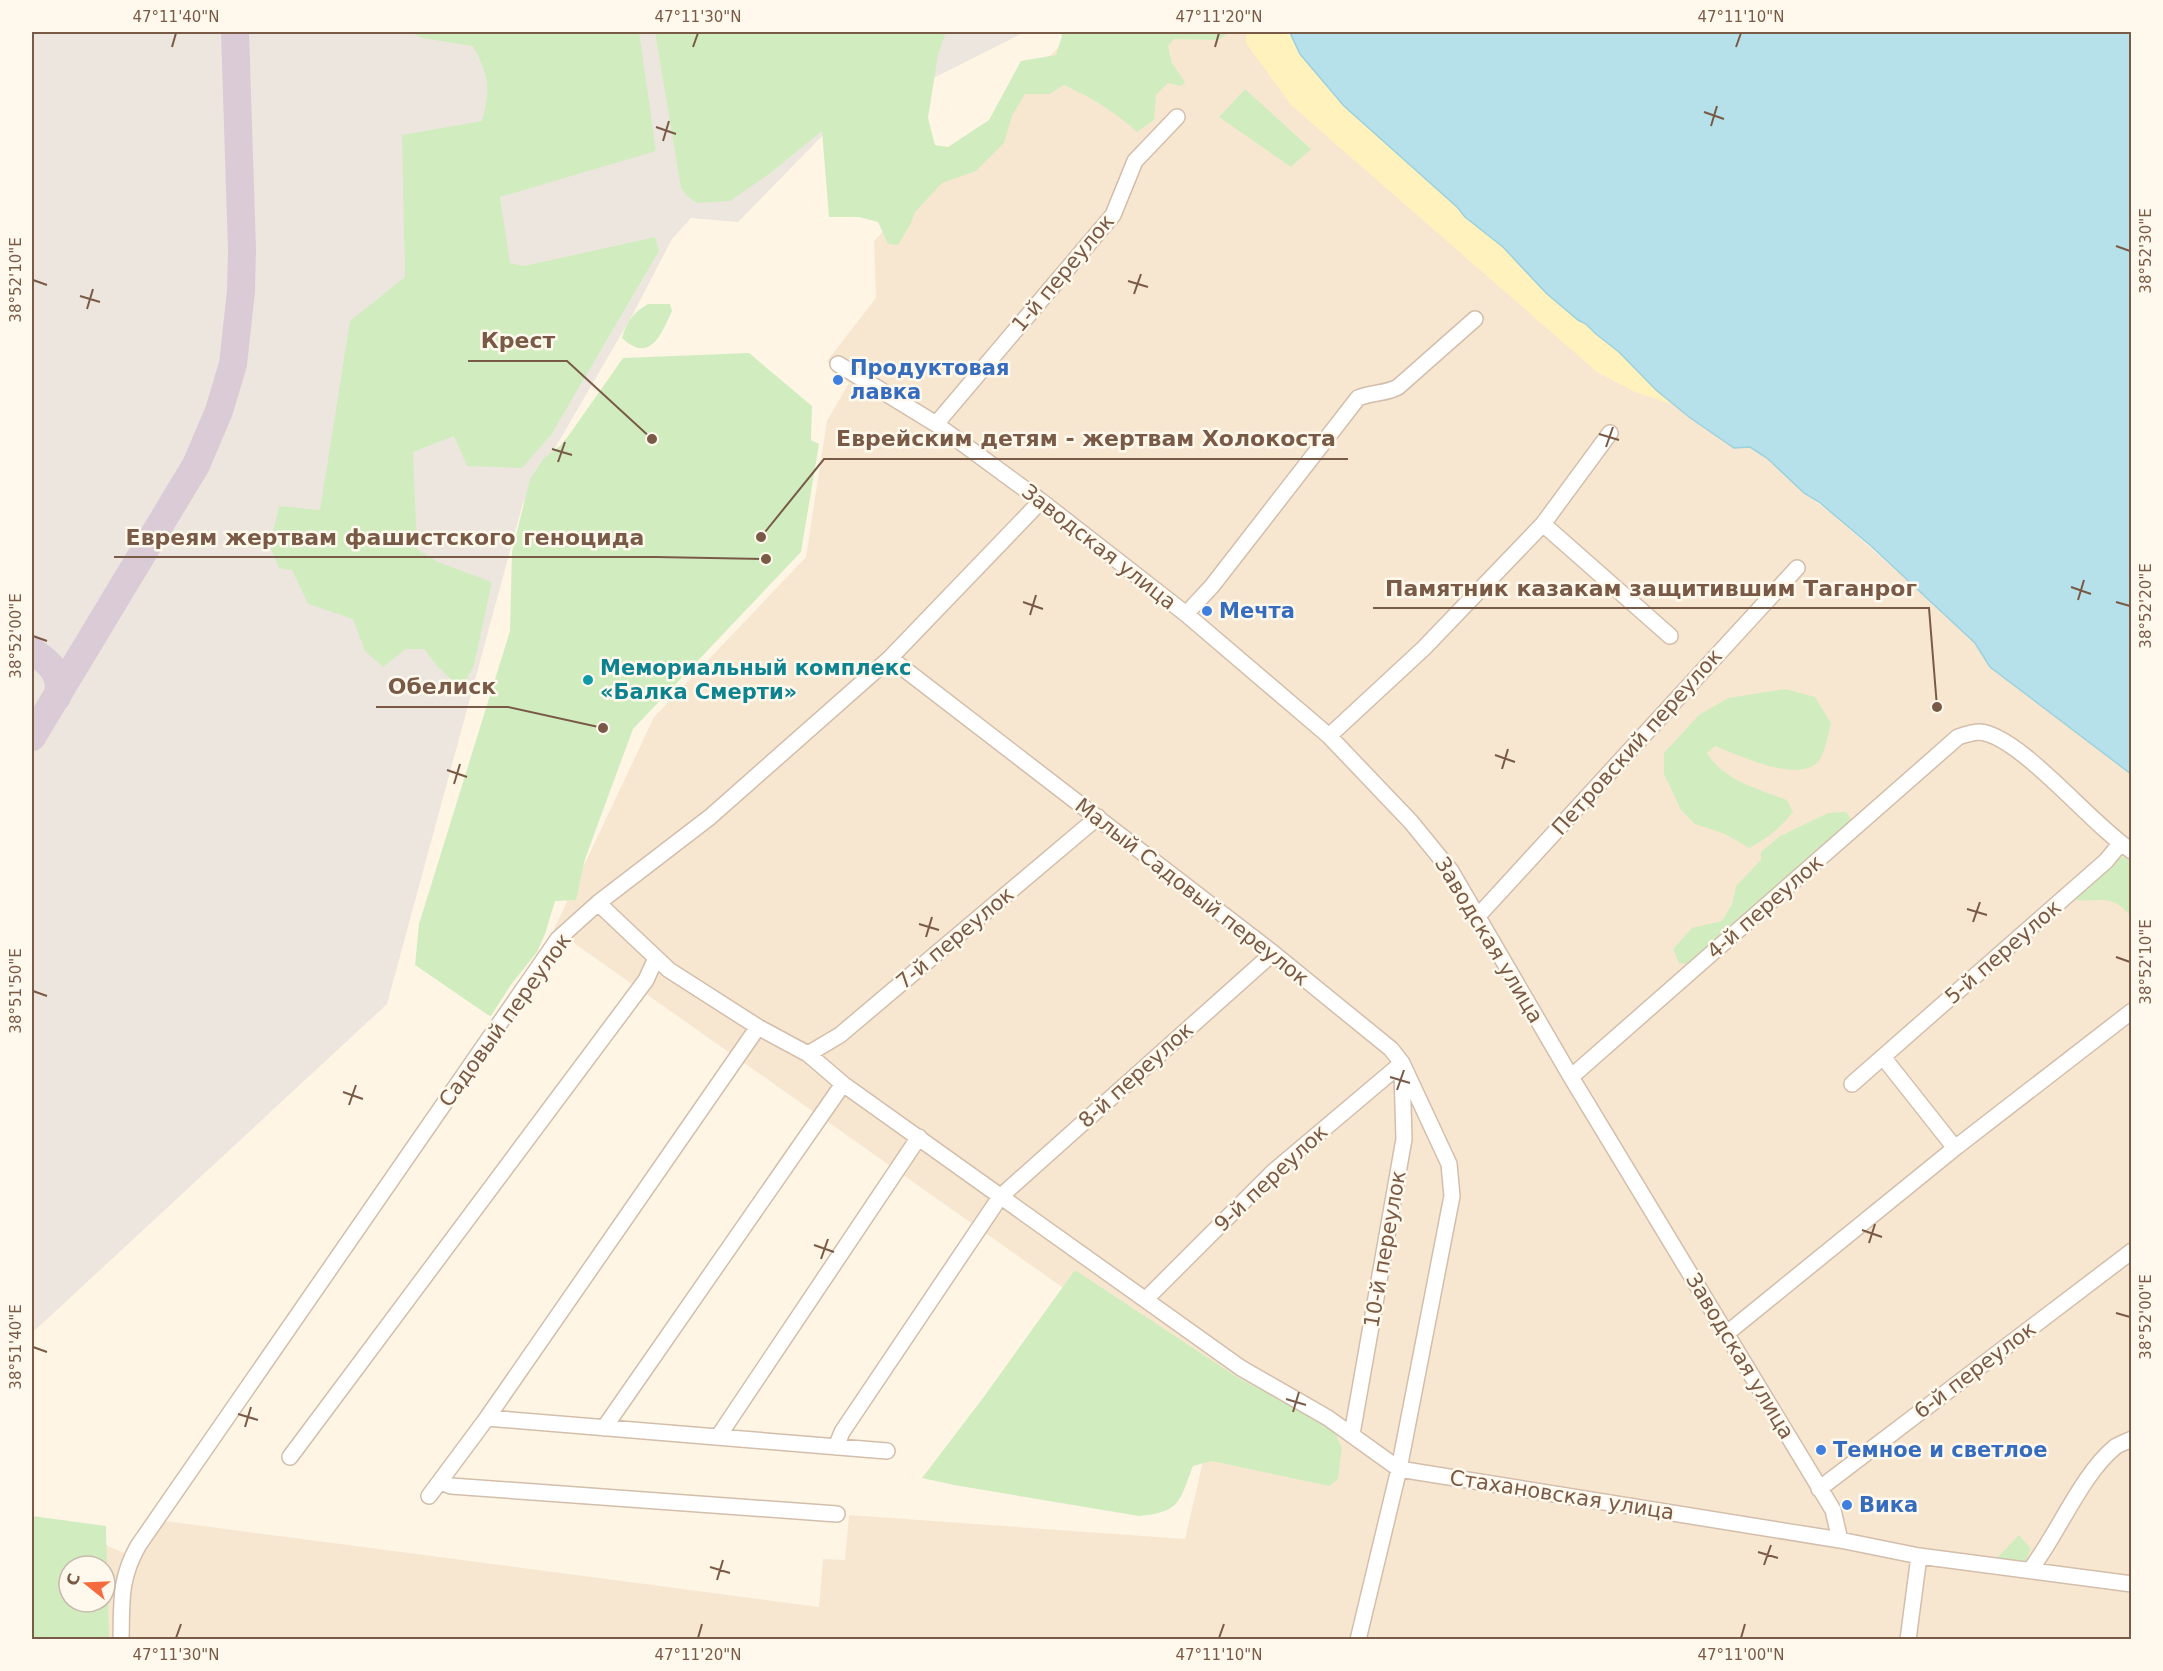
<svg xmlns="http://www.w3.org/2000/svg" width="2163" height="1671" font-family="'DejaVu Sans',sans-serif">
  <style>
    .residential { fill: #f7e7d1; fill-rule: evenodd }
    .industrial { fill: #ede6de }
    .green { fill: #d1edc0; fill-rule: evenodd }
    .sand { fill: #fff2bd }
    .water { fill: #b6e1ea; stroke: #9bd1dd; stroke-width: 1.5 }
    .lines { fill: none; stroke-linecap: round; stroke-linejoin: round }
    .taxiway { stroke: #dbcbd6; stroke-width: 28 }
    .minor-casing { stroke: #d3beab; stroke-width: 18 }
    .minor { stroke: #fff; stroke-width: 15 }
    .ticks { fill: none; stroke: #795a46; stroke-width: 2 }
    .shop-dot { fill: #3f7fe0; stroke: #fff8ec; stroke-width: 2 }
    .culture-dot { fill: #0f9aa8; stroke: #fff8ec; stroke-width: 2 }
    .labels { text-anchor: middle; stroke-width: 5; stroke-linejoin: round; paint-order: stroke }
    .street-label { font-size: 21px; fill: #795a46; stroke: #fff8ec }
    .shop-label { font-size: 21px; font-weight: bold; fill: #366cbe; stroke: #fff8ec; text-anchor: start }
    .culture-label { font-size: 21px; font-weight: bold; fill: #0d838f; stroke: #fff8ec; text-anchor: start }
    .leader { fill: none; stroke: #795a46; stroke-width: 2 }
    .callout-dot { fill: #795a46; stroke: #fff8ec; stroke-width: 2 }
    .callout-label { font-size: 22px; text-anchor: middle; font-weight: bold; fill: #795a46; stroke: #fff8ec; stroke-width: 5; stroke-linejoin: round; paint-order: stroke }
    .neatline { fill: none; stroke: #795a46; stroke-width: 2 }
    .ticks-label { font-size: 15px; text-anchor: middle; fill: #795a46 }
  </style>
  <rect width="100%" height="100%" fill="#fef5e4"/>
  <path class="residential" d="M1104,32h189l-2,3 9,19 135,135 254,228 45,31 16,-1 17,11 37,35 27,20 102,90 43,40 14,24 141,107v865l-2099,1v-95h74l33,15 26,-39 654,86 4,-48 22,1 4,-45 336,24 33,-142 -664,-468 100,-212 152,-160 21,-136 22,-38 -22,-22 49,-63 -2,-57 195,-205zM69,1566h36v36h-36z"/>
  <path class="industrial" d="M32,32h993l-199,100 -88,90 -47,-4 -19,21 -39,75 -110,189 -136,501 -355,329z"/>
  <path class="green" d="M411,32h228l17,119 -156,46 10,66 14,3 131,-29 4,14 -108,184 -29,33 -55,-2 -13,-30 -41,16 4,97 21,13 54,20 -18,83 -13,24 -24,-23 -13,-17h-18l-23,18 -18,-16 -12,-32 -45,-15 -16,-34 -13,-2 -9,-22 9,-40 41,4 30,-189 55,-44 -3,-142 80,-14c9,-34 7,-45 -9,-75l-51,-8z
    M655,32h291l-8,23 -10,63 7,27 13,2 41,-27 32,-59 35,-6 6,-19 -2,-4h167l1,1 -9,7 -45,-1 -6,7 4,17 13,19 -4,4 -13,-3 -12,12 -2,25 -17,12c-21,-20 -47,-35 -73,-47l-14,9h-25l-13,22 -8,27 -28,28 -34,12 -27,29 -4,11 -13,22 -10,-1 -10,-22 -19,-5h-30l-7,-86 -53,43 -39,27 -33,2 -9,-6 -7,-9z
    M1245,89l66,60 -20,18 -72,-50z
    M648,304h22l2,7c-11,24 -22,53 -50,27 5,-17 11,-25 26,-34z
    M749,353l63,53 -1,34 8,4 -18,108 -168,177 -48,130 -9,41 -21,1 -10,33 -8,18 -27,34 -19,30 -3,-1 -73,-50 4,-41 91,-293 2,-79 18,-73 14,-21 16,-12 9,-11 54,-77z
    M1785,689l30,8 16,26c-3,10 -5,27 -11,36 -18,27 -82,-4 -105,-13l-8,7c16,27 51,36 80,47l6,12c-13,16 -26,27 -44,36l-24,-14 -30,-10 -14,-14 -17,-36v-21l35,-38 29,-17z
    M1846,812l5,7 -13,16 -147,130 -12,-2 -6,-14 19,-21 30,-7 10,-17 4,-18 25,-26v-8l19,-16 48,-23z
    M2129,856l2,4v57c-21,-27 -35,-12 -63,-18l38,-38z
    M1075,1270l162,107 96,52 9,19 -4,31 -9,7 -117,-25 -19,5c-14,36 -12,46 -54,50l-185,-31 -32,-7 61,-80z
    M32,1516l74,10 3,113h-77zM69,1566h36v36h-36z
    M2019,1535l12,14 -6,14 -28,-5z"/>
  <path class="sand" d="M1246,32h47l-2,3 9,19 44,52 113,101 8,10 31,23 16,15 5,9 29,29 32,27 8,4 10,10 23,18 37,38 21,16 -42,-14 -38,-20 -306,-267 -45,-62z"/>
  <path class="water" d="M1293,32h838v742l-141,-107 -15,-24 -104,-97 -52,-44 -15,-9 -37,-35 -17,-11 -16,1 -45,-31 -33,-27 -37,-38 -23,-18 -10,-10 -8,-4 -32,-27 -43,-46 -38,-30 -8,-10 -113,-101 -44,-52 -9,-19z"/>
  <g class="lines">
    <path class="taxiway" d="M32,651c17,11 32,23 25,46
      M32,737l164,-272 23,-54 14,-47 8,-73 1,-41 -7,-218"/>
    <defs>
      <path id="minor" d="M838,364l98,60 105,77 145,113 143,122 82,86 40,49 120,206 262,433 7,30
        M936,424l177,-209 22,-54 42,-44
        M1543,524l127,112
        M1186,614l26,-28 146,-188c14,-6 27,-4 40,-11l77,-68
        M890,658l383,295 118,96 11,14 47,101 3,32 -53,273 -41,171
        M1329,736l95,-88 119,-124 67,-91
        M598,903l71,67 89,57 50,27 35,30 398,284 87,50 71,51 441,71 79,16 213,28
        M1478,916l319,-348
        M808,1054l32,-19 258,-218
        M1883,1057l72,91
        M1571,1077l387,-340c6,-2 16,-5 22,-5 41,4 113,95 152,119
        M1852,1084l254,-223 14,-17
        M1146,1299l127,-127 129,-109
        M1726,1334l229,-186 177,-137
        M487,1418l400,33
        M604,1428l239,-344
        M1352,1434l52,-295 -2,-67
        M718,1437l201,-300
        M836,1447l6,-15 158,-235 273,-244
        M290,1457l356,-477 10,-22
        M440,1482l11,4 386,28
        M1819,1489l313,-238
        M429,1496l58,-78 271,-391
        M2030,1570c28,-36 51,-95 85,-123 4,-3 11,-5 17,-8
        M121,1640c1,-38 -2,-60 17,-94l420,-607 40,-36 112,-86 180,-159 151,-157
        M1908,1640l11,-84"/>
    </defs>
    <use href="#minor" class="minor-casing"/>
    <use href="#minor" class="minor"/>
  </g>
  <path class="ticks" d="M172,47l4,-14M693,47l5,-14M1215,47l4,-14M1736,47l5,-14M1704,112l20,7M1711,126l6,-20M656,127l20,7M663,141l6,-20M2116,246l14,5M33,280l14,5M1128,281l20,6M1134,294l7,-20M80,296l20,6M87,309l6,-20M1599,434l20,6M1606,447l7,-20M552,449l20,6M558,462l7,-20M2071,587l20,7M2078,600l6,-20M1023,602l20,7M2116,602l14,4M1030,615l6,-20M33,636l14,5M1495,755l20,7M1502,769l6,-20M447,770l20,7M454,784l6,-20M1967,909l20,6M1973,922l7,-20M919,924l20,6M926,937l6,-20M2116,957l14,5M33,991l14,5M1390,1077l20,6M1397,1090l7,-20M343,1092l20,7M349,1105l7,-20M1862,1230l20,7M1869,1243l6,-19M814,1245l20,7M821,1259l7,-20M2116,1313l14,4M33,1347l14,5M1286,1399l20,6M1293,1412l6,-20M238,1414l20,6M245,1427l6,-20M1758,1552l20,6M1764,1565l7,-20M710,1567l20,6M717,1580l6,-20M176,1638l5,-14M698,1638l4,-14M1219,1638l5,-14M1741,1638l4,-14"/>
  <g class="shop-dot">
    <circle cx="838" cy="380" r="6"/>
    <circle cx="1207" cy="611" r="6"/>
    <circle cx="1821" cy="1450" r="6"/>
    <circle cx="1847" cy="1505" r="6"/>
  </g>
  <circle class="culture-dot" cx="588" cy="680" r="6"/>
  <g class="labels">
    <g class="street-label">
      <text transform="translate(1063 273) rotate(-50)" y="7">1-й переулок</text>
      <text transform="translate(1099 547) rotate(38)" y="7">Заводская улица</text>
      <text transform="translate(1637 742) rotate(-48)" y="7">Петровский переулок</text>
      <text transform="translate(1192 892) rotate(38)" y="7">Малый Садовый переулок</text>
      <text transform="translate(1765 907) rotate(-41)" y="7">4-й переулок</text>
      <text transform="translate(955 938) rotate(-40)" y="7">7-й переулок</text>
      <text transform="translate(1489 940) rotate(59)" y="7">Заводская улица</text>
      <text transform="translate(2003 952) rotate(-41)" y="7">5-й переулок</text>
      <text transform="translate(505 1020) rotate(-54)" y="7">Садовый переулок</text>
      <text transform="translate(1136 1075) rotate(-42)" y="7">8-й переулок</text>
      <text transform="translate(1271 1178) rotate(-43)" y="7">9-й переулок</text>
      <text transform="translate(1385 1249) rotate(-80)" y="7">10-й переулок</text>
      <text transform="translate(1740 1356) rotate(59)" y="7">Заводская улица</text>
      <text transform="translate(1975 1370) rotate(-37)" y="7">6-й переулок</text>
      <text transform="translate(1562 1495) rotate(9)" y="7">Стахановская улица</text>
    </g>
    <g class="shop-label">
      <text x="850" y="375">Продуктовая<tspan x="850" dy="24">лавка</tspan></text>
      <text x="1219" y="618">Мечта</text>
      <text x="1833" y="1457">Темное и светлое</text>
      <text x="1859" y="1512">Вика</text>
    </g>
    <g class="culture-label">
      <text x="600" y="675">Мемориальный комплекс<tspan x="600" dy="24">«Балка Смерти»</tspan></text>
    </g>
  </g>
  <path class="leader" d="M652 439L567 361H468M761 537L824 459H1348M766 559L656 557H114M1937 707L1929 608H1373M603 728L508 707H376"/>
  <g class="callout-dot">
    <circle cx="652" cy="439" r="6"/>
    <circle cx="761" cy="537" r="6"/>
    <circle cx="766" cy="559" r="6"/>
    <circle cx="1937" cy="707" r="6"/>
    <circle cx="603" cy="728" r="6"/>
  </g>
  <g class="callout-label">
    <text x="518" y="348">Крест</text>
    <text x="1086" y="446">Еврейским детям - жертвам Холокоста</text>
    <text x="385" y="545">Евреям жертвам фашистского геноцида</text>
    <text x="1651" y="596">Памятник казакам защитившим Таганрог</text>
    <text x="442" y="694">Обелиск</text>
  </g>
  <rect width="2163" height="1671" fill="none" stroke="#fff8ec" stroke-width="66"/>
  <g transform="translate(87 1584) rotate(288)"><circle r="28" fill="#fff8ec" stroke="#c9b9aa" stroke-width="1.5"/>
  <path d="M0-4.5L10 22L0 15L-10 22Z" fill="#f46b3d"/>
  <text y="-9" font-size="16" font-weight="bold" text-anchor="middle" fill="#795a46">С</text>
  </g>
  <rect x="33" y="33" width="2097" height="1605" class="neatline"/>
  <g class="ticks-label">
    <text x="176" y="22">47°11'40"N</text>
    <text x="698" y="22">47°11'30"N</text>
    <text x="1219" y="22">47°11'20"N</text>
    <text x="1741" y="22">47°11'10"N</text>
    <text transform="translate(2146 251) rotate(-90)" y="5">38°52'30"E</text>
    <text transform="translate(16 280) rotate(-90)" y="5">38°52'10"E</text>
    <text transform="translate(2146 606) rotate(-90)" y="5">38°52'20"E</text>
    <text transform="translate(16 636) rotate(-90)" y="5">38°52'00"E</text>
    <text transform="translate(2146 962) rotate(-90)" y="5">38°52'10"E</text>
    <text transform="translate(16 991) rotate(-90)" y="5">38°51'50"E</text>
    <text transform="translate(2146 1317) rotate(-90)" y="5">38°52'00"E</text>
    <text transform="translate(16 1347) rotate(-90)" y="5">38°51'40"E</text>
    <text x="176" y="1660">47°11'30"N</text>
    <text x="698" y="1660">47°11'20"N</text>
    <text x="1219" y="1660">47°11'10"N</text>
    <text x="1741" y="1660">47°11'00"N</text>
  </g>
</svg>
